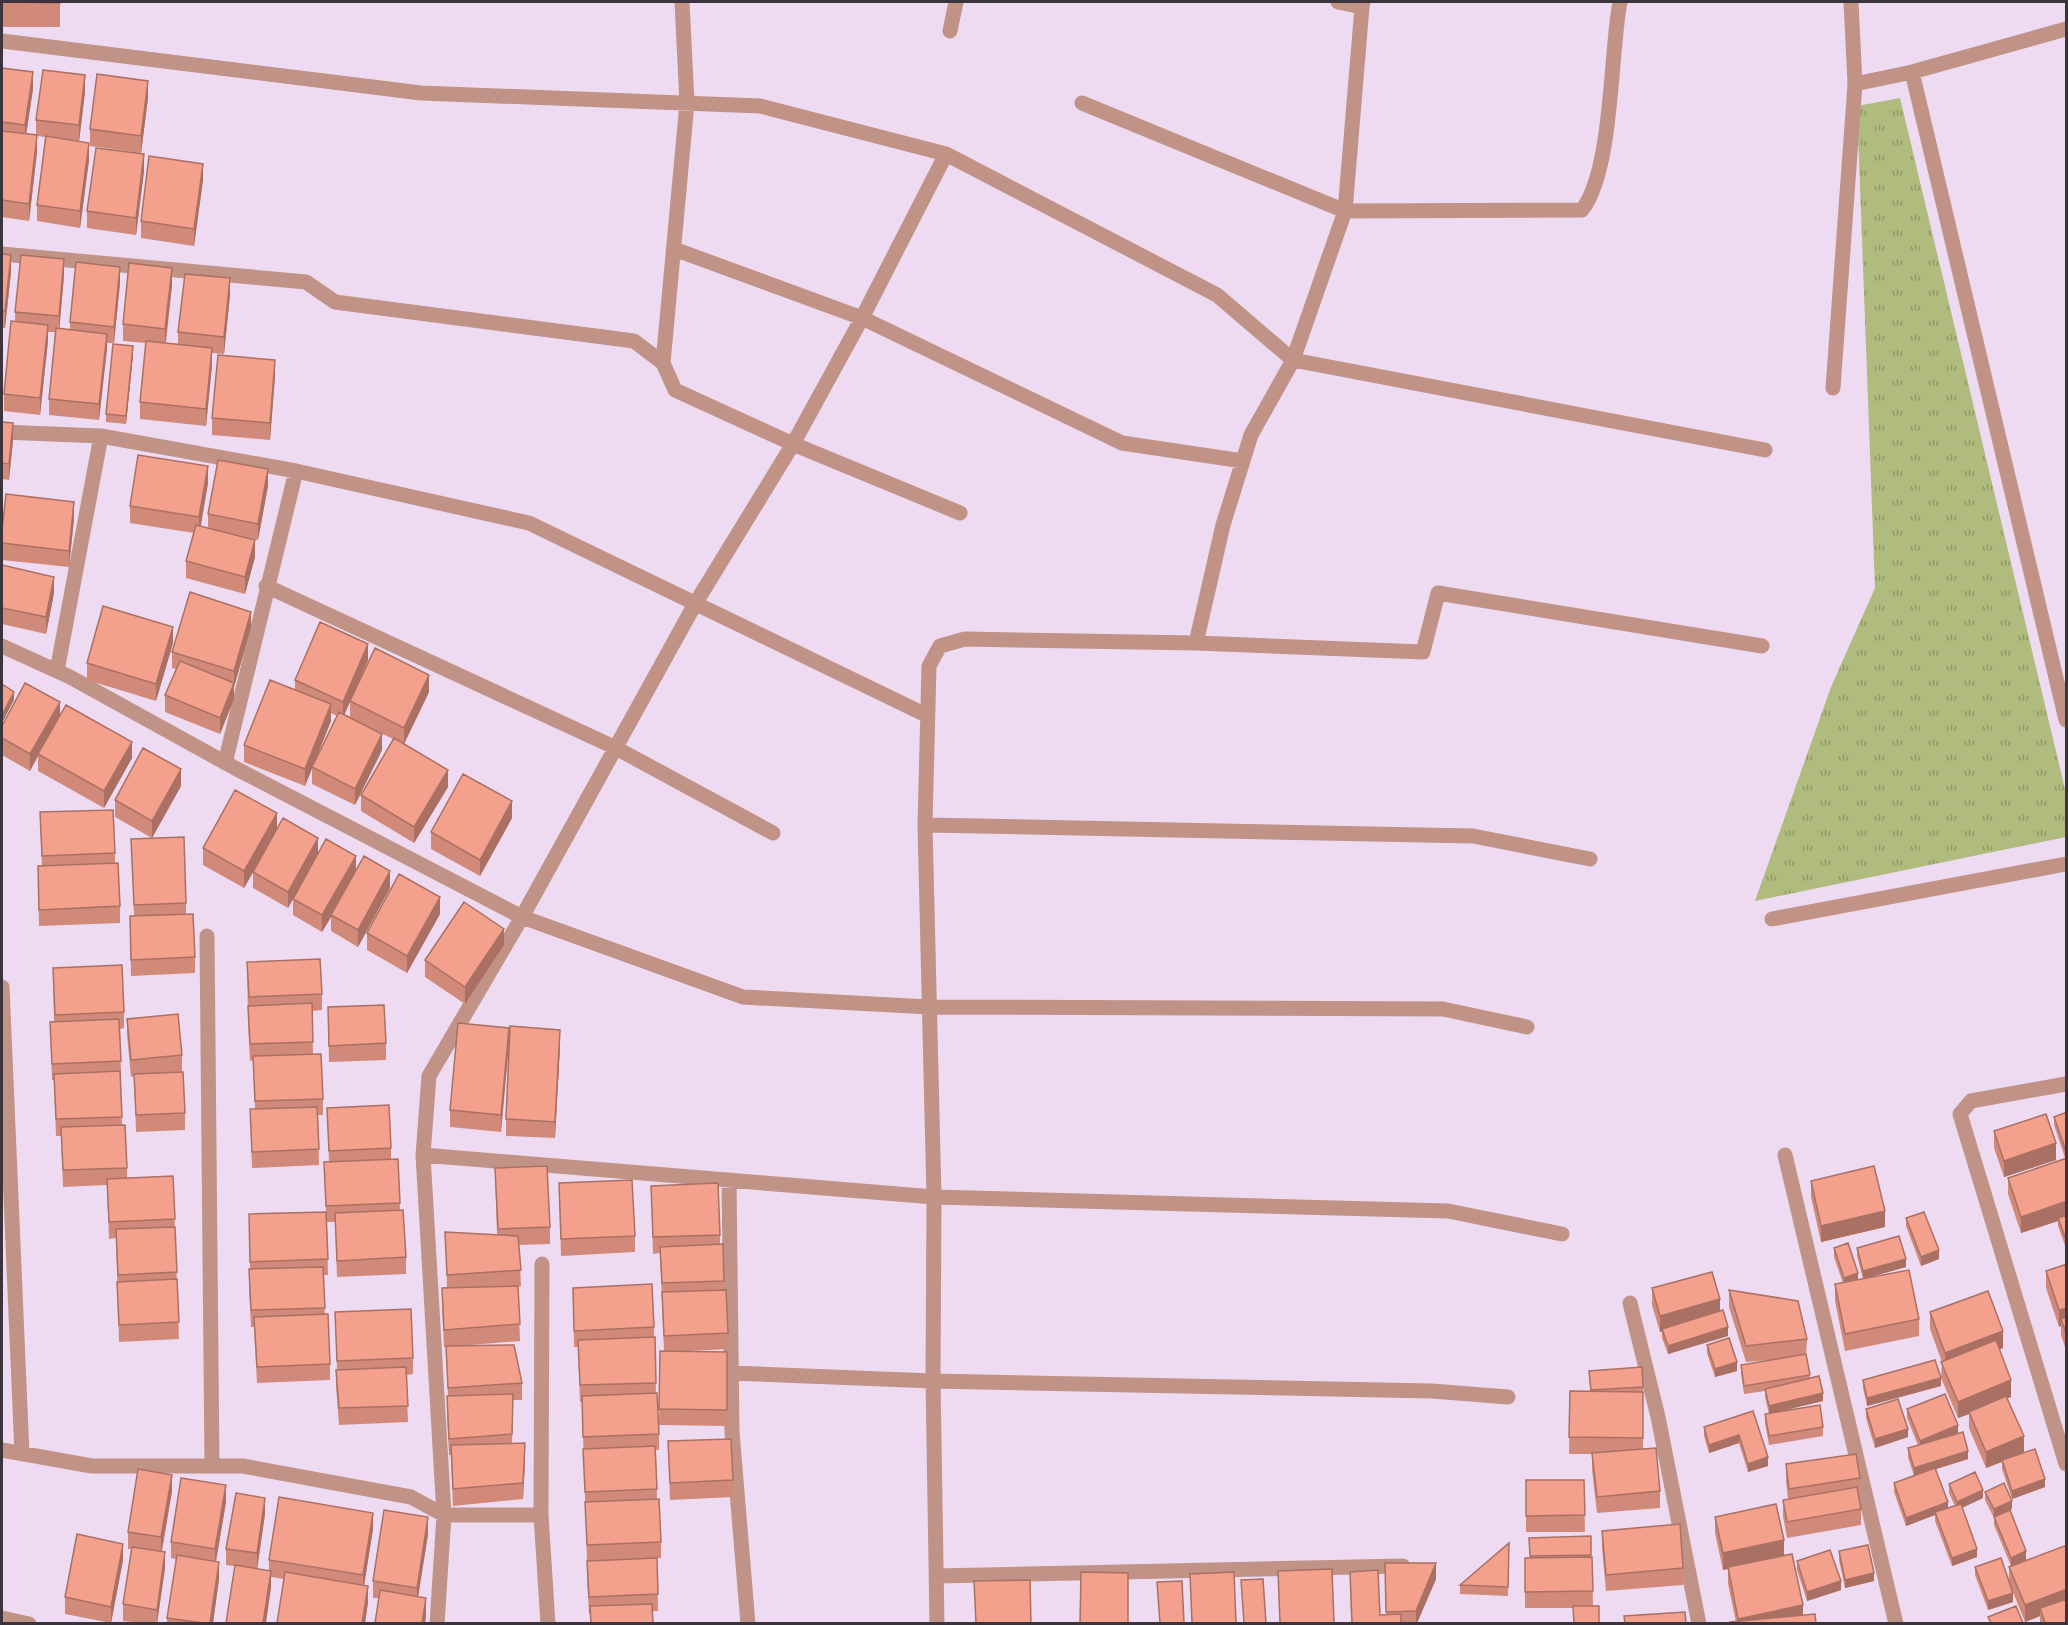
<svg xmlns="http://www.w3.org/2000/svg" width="2068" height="1625" font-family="'IBM Plex Sans',sans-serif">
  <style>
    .park { fill: url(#park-tufts) }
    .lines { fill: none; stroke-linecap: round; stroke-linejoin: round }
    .street { stroke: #c09386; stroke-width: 15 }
    .wall { fill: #d18a79; fill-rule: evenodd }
    .shaded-wall { fill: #aa7063 }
    .building { fill: #f3a08d; stroke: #aa7063; stroke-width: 1.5 }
  </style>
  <defs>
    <pattern id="park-tufts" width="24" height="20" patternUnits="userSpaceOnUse" patternTransform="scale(1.5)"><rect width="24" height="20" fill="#b0bc7d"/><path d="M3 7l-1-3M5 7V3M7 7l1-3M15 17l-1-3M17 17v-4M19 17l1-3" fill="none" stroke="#909a68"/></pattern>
  </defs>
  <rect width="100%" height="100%" fill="#eedbf2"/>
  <path class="park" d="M1900,98l166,695v44l-311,64 76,-214 44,-99 -18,-482z"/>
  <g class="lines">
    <path class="street" d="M1338,2l24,5 1,-5
      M950,31l6,-29
      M2,41l419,52 339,13 186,48 271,141 76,65 472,90
      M1912,72l154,648
      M1855,84l57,-12 154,-43
      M1082,103l263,108 237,-1c31,-40 28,-157 38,-208
      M674,249l188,69 260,125 121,18
      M2,254l304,28 29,20 299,39 29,22 12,27 118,54 167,69
      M663,363l24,-260 -5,-101
      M1833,388l22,-304 -4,-82
      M2,432l99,4 195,35 233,52 397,192
      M266,586l348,161 159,86
      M1196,643l27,-118 28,-90 42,-75 52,-149 17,-204
      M2,646l68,31 165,91 287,149 221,80 186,10 514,2 84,18
      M57,671l44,-235
      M225,763l71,-292
      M925,825l548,11 117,23
      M1772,919l294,-55
      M207,936l5,530
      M2,987l20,467
      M2066,1084l-95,17 -11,13 106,350
      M423,1155l6,-79 93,-159 173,-313 98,-160 69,-126 84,-164
      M1785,1155l111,469
      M729,1180l3,252 16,192
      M542,1264l-1,251 7,109
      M1630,1303l28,114 41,207
      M732,1373l201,8 499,10 76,6
      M2,1450l90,16h151l168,31 33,18 -21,-360 511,42 514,14 114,23
      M936,1576l467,-10
      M2,1618l27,6
      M437,1624l7,-109h97
      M937,1624l-4,-243 1,-184 -9,-372 4,-159 11,-20 25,-7 231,4 227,9 15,-59 324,53"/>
  </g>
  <path class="wall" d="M2,2h58v25h-58z
    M2,68l31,21 -7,45 10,1v-15l49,-28 -6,49 10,19 -9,68 -43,-7v-16l8,-68 -8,-1v16l-8,69 -27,-4z
    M148,98l-7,55 -51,-7v-17z
    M144,171l-8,64 -49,-7v-17z
    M203,180l-9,66 -53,-8v-17z
    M2,254l9,18 -6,56h-2l-1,21z
    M64,276l-5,53 11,1v-8l50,-39 -6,60h-7l-8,77 -50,-5v-16l6,-67h-7v9l-8,74 -36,-4v-17l11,-73v-9z
    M172,285l-6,58 12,1v-12l52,-37 -6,59 -12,-1v12l-6,61 -66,-7v-17l6,-59 -23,-2v-17z
    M133,355l-7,69 -20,-2v-8z
    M275,376l-5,64 -58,-5v-17z
    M2,422l11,18 -4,40 -7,-1v21z
    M208,483l-7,43 7,2v-14l60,-28 -10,54 -14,-3 11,20 -10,37 -59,-16v-17l8,-28 -64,-10v-17z
    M74,519l-5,48 -67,-7v-30z
    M2,565l52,28 -8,41 -44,-10z
    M251,628l-17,59v12l-14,35 -55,-22v-17l11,-26 -4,-1v-16z
    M173,643l-17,58 -69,-21v-17z
    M368,660l-12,28 73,4 -25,52 44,43 -34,56 -53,-32v-16l32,-56 -25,-12 14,23 -27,55 -43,-21v-17l25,-51 -6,-3v8l-26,65 -61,-24v-17l51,-55v-10zM350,702v15l-6,-2z
    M60,716l72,42 -28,50 -66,-37v-15l-8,15 -28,-16v-29z
    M181,786l-29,52 -37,-21v-17z
    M40,812l75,41v10l5,43v17l-81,3 -1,-60h4z
    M512,818l-32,58 -49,-27v-17z
    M277,829l41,25 -30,54 -35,-20v-16l-9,16 -41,-23v-17z
    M131,839l55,64v11l9,43v16l-64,3 -1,-60h4z
    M356,870l34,18 -32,59 -27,-16v-14l-9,15 -29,-17v-16z
    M440,914l-33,59 -40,-23v-17z
    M504,945l-39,59 -40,-27v-17z
    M247,962l75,32v16l-10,1 1,43 10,45v16h-5l1,50 -67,3 -2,-59h5l-2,-49 -3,1 -2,-39z
    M53,968l71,44v16l-4,1 2,96 5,43v10l46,-2 6,163 -60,3 -3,-104 -7,1 -2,-54 -44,2 -2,-51h-5l-2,-56h-2l-2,-58h4z
    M328,1007l58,36v17l-57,2z
    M127,1019l55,36v17l-13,1 16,40v17l-49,2 -2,-56 -3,1 -4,-42z
    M509,1028l-8,104 -51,-5v-17z
    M560,1046l-5,92 -49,-2v-17z
    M327,1108l64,40v12l7,-1 2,51 6,47v17l-69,3 -2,-55h-8l1,53h-5l2,40 5,49v16l-73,3 -3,-56h-3l-2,-41v-17h1l-1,-55 77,-2 -2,-50h5z
    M2067,1112v139l-9,-25v-5l-37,12 -13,-39v-16l57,-20 -11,-33v-8z
    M1994,1131l62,29 -52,17 -10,-29z
    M495,1168l55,59v17l-31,1 2,41 -3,1 2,54 -62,5 64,37v17h-9l-1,44 13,16 -2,39 -70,7 -2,-51h-2l-2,-42 1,-17 -2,-49h-2l-2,-42v-17h5l-2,-56 52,3z
    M1811,1181l74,46 -64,15 -10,-45z
    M559,1183l76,53v16l-74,4z
    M651,1186l69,49v9l4,37 4,52v16l-38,2 37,1v74l-68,-1 1,-74h4l-4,-98 -7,1z
    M1906,1218l33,41 -18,7 -15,-40z
    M1834,1248l24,32 5,-1 -6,-23v-8l49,19 -36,10 49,42v17l-74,15 -10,-50v-17l8,-1 -9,-26z
    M2067,1264v89l-6,-18v-9l-2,1 -13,-39v-17z
    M573,1288l81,39 2,66 3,41v16h-3l1,49 4,43v16h-4l1,53h-6l1,12h-63v-9h-1l-2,-37v-16l-5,-159h-2l-2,-55h-4z
    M1652,1288l68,23 8,25 -60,18 -6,-16v-6h-2l-8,-27z
    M1729,1290l78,49 -1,17 4,22 13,23 -47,11 47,15v9l-54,9 -4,-22v-9h4l-4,-17v-6l-21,3 -3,-21v-8l29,-5 -24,2 -17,-55z
    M335,1312l78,46v16l-7,1 2,47 -69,3 -3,-39 1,-17z
    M1930,1312l73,36 -4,1 12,48 -4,1 17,55 21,34 -33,12 -10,-30v-7l-16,6 -17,-40v-14l-11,4 -17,-40 1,-16 -12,-33z
    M1707,1345l30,26 -22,6 -8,-24z
    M1589,1371l54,16v62l17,42v17l-63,5 -5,-43v-16h-23l1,-63h20z
    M1863,1380l78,6 -74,20 -4,-18z
    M1866,1409l42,28 -33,11 -9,-30z
    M1907,1409l51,24 10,26 -32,10 12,39 7,-2 -6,-13v-9l34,14 -21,10 15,49 -25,9 -17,-45v-6l-29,11 -12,-34v-9l20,-7 -6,-19v-9l10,-3 -11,-27z
    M1753,1411l15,55 -20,6 -9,-29 -30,10 -5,-17v-9z
    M668,1441l65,39v17l-63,3z
    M1786,1464l74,14v17h-1l2,14v16l-74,13 -4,-22v-16l5,-1 -2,-18z
    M1526,1480h58l1,52h-59z
    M172,1491l-10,60 3,17 -8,55h-17l-17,-2v-17l8,-55h-3v-17z
    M1985,1492l27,17 -2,1 16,50 -15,6 -17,-41v-7l-9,-18z
    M226,1502l-10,60 3,17 -6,44h-46v-5l9,-59 -5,-1v-16z
    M265,1514l-8,55 12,2v-11l104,-31 -9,56 4,17 -3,21h-88l7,-44 -13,-2v11l-37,-22 -8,-1v-16z
    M1715,1517l69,39 19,49 -67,17 -8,-38v-15l-5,1 -8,-37z
    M1602,1531l81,37v17l-77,6 -4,-43z
    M428,1534l-10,63 8,18 -1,8h-50l4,-25h-6v-17z
    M1591,1536v21h1l1,49 -20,2h-48v-50h5l-1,-20z
    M1509,1543l-1,53 -48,-2v-9z
    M1839,1551l35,30 -29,7 -6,-28z
    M123,1560l-12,63 -46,-9v-17z
    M1797,1561l44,29 -34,11 -10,-31z
    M1385,1563l51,16 -19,44h-66l-1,-51 30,43h6z
    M1975,1567l34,16v-16l58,56h-27v-7l-15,6 -14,-35 2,15 -25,8 -13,-35z
    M1190,1574l46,49h-44z"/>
  <path class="shaded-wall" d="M33,72v17l-8,53v-17z
    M85,75v17l-6,50v-17z
    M148,81v17l-7,55v-17z
    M37,135v17l-8,69v-17z
    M89,143v17l-9,68v-17z
    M144,154v17l-8,64v-17z
    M203,164v16l-9,66v-17z
    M11,255v17l-6,56v-17z
    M64,259v17l-5,57v-17z
    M120,267v16l-6,60v-16z
    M172,268v17l-7,60v-16z
    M230,278v17l-6,59v-17z
    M3,322v17l-1,10v-17z
    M48,325v16l-8,74v-17z
    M107,334v16l-8,70v-16z
    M133,346v9l-7,69v-8z
    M212,348v17l-6,61v-17z
    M275,360v16l-5,64v-17z
    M13,423v17l-4,40v-16z
    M208,466v17l-9,51v-17z
    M268,469v17l-10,54v-16z
    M74,502v17l-5,48v-16z
    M255,540v17l-10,37v-17z
    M54,577v16l-8,41v-17z
    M251,612v16l-17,59v12l-14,35v-16l14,-35v-12z
    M173,627v16l-17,58v-17z
    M368,644v16l-25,58v-16z
    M429,675v17l-25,52v-16z
    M14,692v8l-12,23v-8z
    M60,702v17l-22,35v2l-8,15v-17z
    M331,704v17l-26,65v-17z
    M382,734v16l-27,55v-16z
    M132,742v16l-28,50v-17z
    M181,769v17l-29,52v-17z
    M448,770v17l-34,56v-16z
    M512,801v17l-32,58v-16z
    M277,813v17l-33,58v-17z
    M318,838v16l-30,54v-16z
    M356,856v16l-25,43v2l-9,15v-17z
    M390,871v17l-32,59v-17z
    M440,897v17l-33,59v-17z
    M504,929v16l-39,59v-17z
    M509,1028v17l-8,87v-17z
    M560,1030v16l-5,92v-16z
    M2056,1143v17l-52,17v-16z
    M2067,1201v17h-9v3l-37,12v-16z
    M1885,1211v16l-64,15v-16z
    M1939,1250v9l-18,7v-9z
    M1906,1259v8l-43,12v-8z
    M1858,1273v8l-14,5v-8z
    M1720,1299v17l-58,13v3h-2v-16z
    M2067,1308v17l-6,-6v7l-2,1v-17z
    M1728,1327v9l-60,18v-8z
    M2003,1331v17l-58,21v-16z
    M1737,1362v9l-22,6v-8z
    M1941,1378v8l-74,20v-8z
    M2011,1380v17l-42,17v-2v2l-11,4v-16z
    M1823,1393v8l-54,13v-8z
    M1958,1425v8l-38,16v-8z
    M1908,1429v8l-33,11v-9z
    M1739,1435v8l-30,10v-8z
    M2024,1436v17l-38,15v-16z
    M525,1443v17l-2,39v-16z
    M1968,1451v8l-54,17v-8z
    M1768,1457v9l-20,6v-8z
    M172,1475v16l-11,63v-17z
    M2045,1479v8l-33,12v-8z
    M226,1485v17l-11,64v-17z
    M1983,1490v8l-26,12v-8z
    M265,1498v16l-8,56v-17z
    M2012,1501v8l-18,9v-9z
    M1948,1502v9l-13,1v3l-29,11v-8z
    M373,1513v16l-10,63v-17z
    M428,1517v17l-11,70v-16z
    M1784,1540v17l-61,13v-17z
    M123,1544v16l-12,63v-16z
    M1977,1549v8l-25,9v-8z
    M2026,1551v9l-15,6v-8z
    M165,1552v16l-8,55v-13z
    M219,1562v17l-6,44h-3z
    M1436,1563v16l-19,44h-1v-12z
    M271,1571v17l-5,35h-3z
    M1874,1573v8l-29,7v-8z
    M1841,1581v9l-34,11v-9z
    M368,1586v16l-3,21h-3z
    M2067,1589v17l-27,2v8l-15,6v-17z
    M2013,1593v9l-25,8v-9z
    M426,1598v17l-1,8h-3z
    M1803,1605v17l-65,1v-4z"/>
  <path class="building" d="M2,2h58v1z
    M2,68l31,4 -8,53 -23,-3z
    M43,70l42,5 -6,50 -43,-5z
    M97,74l51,7 -7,55 -51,-7z
    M2,131l35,4 -8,69 -27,-4z
    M46,136l43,7 -9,68 -43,-6z
    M96,148l48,6 -8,64 -49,-7z
    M149,156l54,8 -9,65 -53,-8z
    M2,254l9,1 -6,56h-3z
    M21,255l43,4 -5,57 -44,-4z
    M76,262l44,5 -6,60 -44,-5z
    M129,263l43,5 -7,61 -42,-5z
    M185,274l45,4 -6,59 -46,-5z
    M11,321l37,4 -8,73 -36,-4z
    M56,328l51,6 -8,70 -50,-5z
    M146,341l66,7 -6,61 -66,-7z
    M113,344l20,2 -7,70 -20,-2z
    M218,355l57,5 -5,63 -58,-5z
    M2,422l11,1 -4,41 -7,-1z
    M138,455l70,11 -9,51 -69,-11z
    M218,460l50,9 -10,55 -50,-10z
    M6,494l68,8 -5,49 -67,-8v-13z
    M196,525l59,15 -10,37 -59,-16z
    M2,565l52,12 -8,40 -44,-9z
    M190,592l61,20 -17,59 -62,-19z
    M103,606l70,21 -17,57 -69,-21z
    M320,622l48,22 -25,58 -48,-22z
    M375,648l54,27 -25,53 -54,-27z
    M180,661l54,22 -14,35 -55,-23z
    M270,680l61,24 -26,65 -61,-24z
    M25,683l35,19 -30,52 -28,-16v-12z
    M2,684l12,8 -12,23z
    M66,705l66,37 -28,49 -66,-37z
    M339,712l43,22 -27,55 -43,-22z
    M394,738l54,32 -34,57 -53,-32z
    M143,748l38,21 -29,52 -37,-21z
    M463,774l49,27 -32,59 -49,-28z
    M235,790l42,23 -33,58 -41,-23z
    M113,810l2,43 -73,3 -2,-44z
    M283,818l35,20 -30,54 -35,-20z
    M184,837l2,66 -52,2 -3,-66z
    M326,839l30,17 -34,59 -29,-16z
    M364,856l26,15 -32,59 -27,-15z
    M118,863l2,43 -81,4 -1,-44z
    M399,874l41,23 -33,59 -40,-23z
    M464,902l40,27 -39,58 -40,-27z
    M193,914l2,43 -64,3 -1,-44z
    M320,959l2,35 -73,3 -2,-35z
    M122,965l2,47 -69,3 -2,-47z
    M312,1003l1,39 -63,2 -2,-38z
    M384,1005l2,38 -57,3 -1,-39z
    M178,1014l4,41 -51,5 -4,-41z
    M119,1019l2,42 -69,3 -2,-42z
    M458,1023l51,5 -8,87 -51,-5z
    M510,1026l50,4 -5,92 -49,-3z
    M321,1054l2,45 -68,2 -2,-45z
    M120,1071l2,46 -66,2 -2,-45z
    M183,1072l2,41 -49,2 -2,-41z
    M389,1105l2,43 -62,3 -2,-43z
    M317,1107l2,42 -67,3 -2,-43z
    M2067,1112v42l-13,-37z
    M2046,1114l10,29 -52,18 -10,-30z
    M125,1125l2,43 -64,2 -2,-43z
    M2067,1158v43l-46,16 -13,-39z
    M398,1159l2,44 -74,3 -2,-44z
    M547,1166l3,61 -52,2 -3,-61z
    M1874,1166l11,45 -64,15 -10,-45z
    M173,1176l2,43 -66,3 -2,-43z
    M632,1180l3,56 -74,3 -2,-56z
    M718,1183l2,52 -67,2 -2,-51z
    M403,1210l3,47 -69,4 -2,-48z
    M326,1212l2,47 -78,3 -1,-48z
    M1924,1212l15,38 -18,7 -15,-39z
    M2067,1215v27l-9,-24z
    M175,1227l2,45 -59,3 -2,-46z
    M445,1232l73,4 3,34 -74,5z
    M1899,1236l7,23 -43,12 -6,-23z
    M1848,1243l10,30 -14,5 -10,-30z
    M723,1244l1,37 -62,2 -2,-36z
    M2067,1264v44l-8,2 -13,-39z
    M323,1267l2,41 -74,2 -2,-41z
    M1909,1270l10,49 -74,15 -10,-50z
    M1712,1272l8,27 -60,17 -8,-28z
    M177,1279l2,43 -60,3 -2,-43z
    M652,1284l2,43 -80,4 -1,-43z
    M518,1286l2,38 -76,6 -2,-42z
    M726,1290l2,43 -64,3 -2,-44z
    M1729,1290l69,11 9,38 -61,7z
    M1988,1291l15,40 -58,22 -15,-41z
    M411,1309l2,49 -76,3 -2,-49z
    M1723,1310l5,17 -60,19 -6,-17z
    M328,1314l2,50 -73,3 -3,-50z
    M2067,1317v19l-6,-17z
    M655,1337l1,46 -76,2 -2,-45z
    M1729,1338l8,24 -22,7 -8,-24z
    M1996,1340l15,40 -53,22 -17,-40z
    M514,1345l8,38 -74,5 -2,-42z
    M660,1351l67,1v58l-68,-1z
    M1806,1354l4,21 -66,11 -3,-21z
    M1935,1360l6,18 -74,20 -4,-18z
    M406,1367l2,39 -69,2 -3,-38z
    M1642,1367l1,20 -52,3 -2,-19z
    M1819,1376l4,17 -54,13 -4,-17z
    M1570,1391l73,1v46l-74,-1z
    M657,1393l2,41 -76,3 -1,-41z
    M513,1394l-1,40 -63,5 -2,-43z
    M1945,1394l13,31 -38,16 -13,-32z
    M2006,1396l18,40 -38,16 -17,-40z
    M1898,1399l10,30 -33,10 -9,-30z
    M1820,1405l3,22 -54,9 -4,-22z
    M1753,1411l15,46 -20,7 -9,-29 -30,10 -5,-18z
    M1963,1432l5,19 -54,17 -6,-20z
    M731,1439l2,41 -63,3 -2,-42z
    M525,1443l-2,40 -70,6 -2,-44z
    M655,1446l2,43 -72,3 -2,-43z
    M1656,1448l4,43 -63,6 -5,-44z
    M2035,1449l10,30 -33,12 -10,-31z
    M1856,1454l4,24 -71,11 -3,-25z
    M1935,1468l13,34 -42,16 -12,-35z
    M138,1469l34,6 -11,62 -33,-5z
    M1975,1472l8,18 -26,12 -8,-18z
    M181,1478l45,7 -11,64 -44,-7z
    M1526,1480h58l1,35 -59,1z
    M2004,1483l8,18 -18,8 -9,-17z
    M1857,1487l4,22 -74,13 -4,-22z
    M236,1493l29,5 -8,55 -31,-4z
    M279,1497l94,16 -10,62 -94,-15z
    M659,1499l2,43 -74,3 -2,-43z
    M1776,1504l8,36 -61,13 -8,-36z
    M1961,1504l16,45 -25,9 -17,-46z
    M384,1510l44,7 -11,71 -44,-7z
    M2010,1510l16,41 -15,7 -17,-41z
    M1680,1524l3,44 -77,7 -4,-44z
    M77,1534l46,10 -12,63 -46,-10z
    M1591,1536v19l-61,1 -1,-18z
    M1509,1543l-1,44 -48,-2z
    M1868,1545l6,28 -29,7 -6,-29z
    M2067,1545v44l-42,16 -16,-38z
    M132,1547l33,5 -8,58 -34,-6z
    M1830,1550l11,31 -34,11 -10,-31z
    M1792,1554l11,51 -65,14 -10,-52z
    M177,1555l42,7 -9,61h-7l-36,-5z
    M1592,1557l1,34 -68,1v-34z
    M657,1558l1,36 -69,3 -2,-36z
    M2001,1558l12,35 -25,8 -13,-34z
    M1385,1563h51l-20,48 -30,1z
    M235,1565l36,6 -8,52h-37z
    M1332,1569l2,54h-54l-2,-52z
    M1378,1570l2,45 21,-1v9h-49l-2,-51z
    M285,1572l83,14 -6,37h-85z
    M1081,1572l47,1v50h-48z
    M1234,1572l2,51h-44l-2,-49z
    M1263,1579l3,44h-22l-3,-43z
    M1030,1580l1,43h-55l-2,-42z
    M1182,1581l2,42h-24l-3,-41z
    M380,1590l46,8 -4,25h-47z
    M2067,1599v24h-22l-5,-15z
    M652,1604l1,19h-62l-1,-17z
    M1573,1606h26v17h-25z
    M2016,1606l7,17h-32l-3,-6z
    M1685,1612l1,11h-61l-1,-7z
    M1815,1614l1,9h-86v-1z"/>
  <rect width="2068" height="1625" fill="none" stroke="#3b343d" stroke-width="6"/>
</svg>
